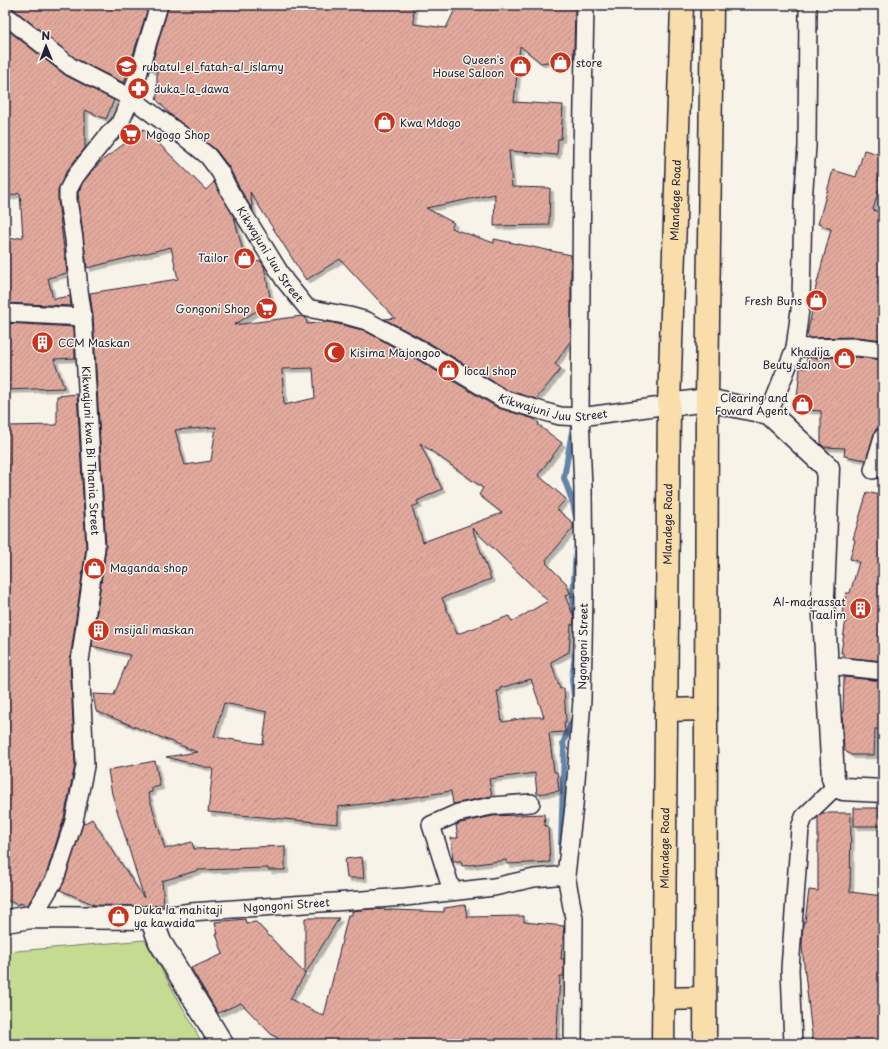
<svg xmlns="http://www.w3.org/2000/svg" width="888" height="1049" font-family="'Playpen Sans',sans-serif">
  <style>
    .green { fill: #c4db91; stroke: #737e66 }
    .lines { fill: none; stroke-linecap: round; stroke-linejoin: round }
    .stream { stroke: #6384a6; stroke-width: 6 }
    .building { fill: url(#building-hatch); stroke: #22223b; fill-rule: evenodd; filter: url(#shadow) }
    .street-casing { stroke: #22223b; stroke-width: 20 }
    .secondary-casing { stroke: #22223b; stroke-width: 25 }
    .primary-casing { stroke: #22223b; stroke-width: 25 }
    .street { stroke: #f7f3e8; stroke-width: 17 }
    .secondary { stroke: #f7f3e8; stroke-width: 22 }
    .primary { stroke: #f9deab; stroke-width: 22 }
    .labels { text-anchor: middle; stroke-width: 3; stroke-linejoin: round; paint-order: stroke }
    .poi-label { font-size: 11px; fill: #22223b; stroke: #f7f3e8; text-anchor: start }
    .street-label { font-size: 11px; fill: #22223b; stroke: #f7f3e8 }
  </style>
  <defs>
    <pattern id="building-hatch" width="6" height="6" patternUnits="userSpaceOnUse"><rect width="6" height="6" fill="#e2a99c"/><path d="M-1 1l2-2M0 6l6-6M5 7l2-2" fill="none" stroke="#c29187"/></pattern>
    <filter id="shadow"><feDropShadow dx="3.5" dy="3.5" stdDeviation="0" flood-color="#0004"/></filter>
  </defs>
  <rect width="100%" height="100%" fill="#f7f3e8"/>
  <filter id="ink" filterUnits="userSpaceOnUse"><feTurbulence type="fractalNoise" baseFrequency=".025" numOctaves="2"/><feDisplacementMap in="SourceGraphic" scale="8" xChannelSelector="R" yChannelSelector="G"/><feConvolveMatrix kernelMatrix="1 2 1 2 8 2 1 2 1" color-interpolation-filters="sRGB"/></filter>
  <g filter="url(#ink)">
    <path class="green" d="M145,940l51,91 6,13h-197v-92z"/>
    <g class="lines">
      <path class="stream" d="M573,426l-9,52 9,25 3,14
        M576,552l-3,46 3,21
        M561,849l3,-101 -1,-5 13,-30 -4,-34 3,-25"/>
    </g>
    <path class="building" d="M5,5h144l-25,78 -48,-24 -65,-52z
      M169,5h244l1,19 32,4 11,-23h115l3,4 -1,39 -1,1 1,11 -9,5 -5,-2h-7l-6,-1 -6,1 -21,-17 -6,56 49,3 -2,34h-3l-1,16 -48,-4 3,36 38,1 -1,37 -55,1 1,-32 -69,14 28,15 -3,5 43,15v-4l77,16v85l-16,24 6,5 -25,30 -29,-9 -79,-48 -44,-23 11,-1 -55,-59 -34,21 -56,-88 3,19 -14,-24 -10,-20 -13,-17 -45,-35 -15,-16 1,-2v-26l-7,-1z
      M5,28l60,47 49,25 -8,19 -21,-9v38l-19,24 -8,18v11l9,72 -19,5 5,21 17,-3 1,10 -66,-3v-63l18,-3 -3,-44 -15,4z
      M144,129l62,61 8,-8 20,35 12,46 15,-2 3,5 7,36 -37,23 68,-9 4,2 1,6 22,-2 34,8 55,30 80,48 36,11 5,4 -1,2 24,18 -24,32 28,24 -9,10 16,14v5l-27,32 1,2 -1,1 20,20 4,10 -5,3 9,21 -1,9 -2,-2 -2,28 -18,10 9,27 4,-1 2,34h-2l1,10 -16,1 5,39h3l2,19 -22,3 -2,-21 -46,6 3,17 -39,8 -2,-13 -79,13v-1l-34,4v17l-130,-12 5,-43 -47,-12 31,-5 -101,-41 -3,-17 21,1 16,-40 -38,-9 14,-98 -13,-232 -3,-23 88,-14 -7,-32 -84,21 -9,-75 5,-11 17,-20zM313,368l2,30 -31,7 -2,-36zM216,427l-5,34 -26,4 -10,-35zM420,443l63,45 -4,7 23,18 -79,29 -11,-35 7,-3 -2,-3 25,-12zM472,528l76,73 -36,21 -3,-6 -52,18 -15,-36 49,-19zM531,679l13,38h-13l-29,5 -5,-31h3v-3zM224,703l43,9 -4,32 -49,-7z
      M864,150l19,5v9l-5,17 3,1 -8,28 10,3v51l-6,20 6,2v54l-26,-3 -48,1v-2l-2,-1 7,-33h-2l19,-73 -13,-5 15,-54 23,7z
      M5,323l69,4 1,31 -21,1 10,29 -59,2z
      M857,357l26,3v67l-7,2 -2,5 -8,26 -22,-4 1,-8 -21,-1 -3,-3v-33l-25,-2 4,-41h6l1,-10z
      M77,394l9,154 -16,112 5,105 -11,53 -18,57 -5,8 -1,-1 -12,23h-2l-7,-2 -1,2 -13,-6v-432h3l-1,-41 50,-1v-29z
      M867,492l16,4v165l-40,-4v-4h-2l5,-34 -5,-1 5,-25h4l9,-31 -9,-3 5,-19 -2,-1z
      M844,677l39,4v48h-8l-1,26h-23l-7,-5 -2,-38h1z
      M155,761l5,25 -8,2v4l-4,1 17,56 27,-7 2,7 91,-3v24h-17v-2l-69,2 -37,11 2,23 -11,2 -58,-1 -35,-15 4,-8 19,-58 9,-5 52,79 -32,-104 -4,-24z
      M854,808h29v18h-29z
      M822,813h29l-1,79 33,4v148h-72l1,-9 -10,-88 1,-25h2l4,-32 9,1v-74z
      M544,814l1,12h3l2,36 -43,2v-4l-45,6 -1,-5h-8l-2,-23h7l-2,-13 5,-2 32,-7z
      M362,857l2,21h-17l-2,-19z
      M465,905l2,12 57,-1v6l40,4 -3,33h3v17h-4l-4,68h-281l3,-6 -7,-4 -30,-31 -23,10 -27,-45 32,-14 -7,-20h2l-3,-12 30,-3 1,4 10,-1 49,52 -15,25 34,17 24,-101h4v-4l19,-2 73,3v-4z
      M305,918h34l-34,56z"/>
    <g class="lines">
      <defs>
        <g id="street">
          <path id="s1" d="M159,5l-28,93 56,41 21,17 12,16 10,20 55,89 22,27 42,8 18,5 56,30 80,48 46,14 11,3 20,1 89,-12"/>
          <path id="s2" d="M5,15l66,52 60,31 -12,27 -10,9 -25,31 -9,12 -7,13v10l6,39 5,51 4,27 13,231 -16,113 5,105 -11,55 -19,58 -23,38"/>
          <path d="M5,313l78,4"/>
          <path d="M795,348l6,-46 2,-100 4,-56 1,-141"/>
          <path d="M769,413l26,-65 62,-1 26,3"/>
          <path d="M873,470l10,-33"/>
          <path d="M827,665l56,6"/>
          <path d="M452,891l-21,-66 27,-12 34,-7 39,-3"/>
          <path id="s3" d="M151,918l40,-6 214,-15 89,-10 40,-9 32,-3"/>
          <path id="s4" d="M573,1044l1,-126 -8,-43 8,-69 8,-106 2,-107 -1,-105 -3,-71 2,-264 3,-148"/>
          <path d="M793,1044l-3,-75 10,-141 4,-11 32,-31"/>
        </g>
        <path id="secondary" d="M669,405l38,-5 62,13 59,55 -5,129 10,181 3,8 7,3 40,2
          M5,921l27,-4 119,1 9,24 62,102"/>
        <g id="primary">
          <path d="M666,710l40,-1"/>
          <path d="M663,999l42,-1"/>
          <path id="s5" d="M663,1044l6,-639 13,-400"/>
          <path d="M705,1044l2,-644 5,-395"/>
        </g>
      </defs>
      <use href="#street" class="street-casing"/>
      <use href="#secondary" class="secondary-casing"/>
      <use href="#primary" class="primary-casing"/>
      <use href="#street" class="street"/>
      <use href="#secondary" class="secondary"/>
      <use href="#primary" class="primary"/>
    </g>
  </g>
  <defs>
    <symbol id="shop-disc" viewBox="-11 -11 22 22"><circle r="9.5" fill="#c8321e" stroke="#f7f3e8"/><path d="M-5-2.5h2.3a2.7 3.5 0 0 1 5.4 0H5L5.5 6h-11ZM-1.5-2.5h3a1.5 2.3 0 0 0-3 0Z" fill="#fff"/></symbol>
    <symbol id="school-disc" viewBox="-11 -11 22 22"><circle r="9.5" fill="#c8321e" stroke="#f7f3e8"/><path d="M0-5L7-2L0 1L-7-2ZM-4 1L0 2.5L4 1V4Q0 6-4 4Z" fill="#fff"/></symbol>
    <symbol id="pharmacy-disc" viewBox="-11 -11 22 22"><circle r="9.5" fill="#c8321e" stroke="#f7f3e8"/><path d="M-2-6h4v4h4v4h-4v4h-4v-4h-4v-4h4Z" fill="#fff"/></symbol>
    <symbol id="supermarket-disc" viewBox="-11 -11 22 22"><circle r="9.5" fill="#c8321e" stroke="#f7f3e8"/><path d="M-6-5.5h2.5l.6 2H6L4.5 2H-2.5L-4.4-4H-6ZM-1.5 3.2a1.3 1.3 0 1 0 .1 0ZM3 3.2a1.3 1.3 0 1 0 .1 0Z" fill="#fff"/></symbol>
    <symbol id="building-disc" viewBox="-11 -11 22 22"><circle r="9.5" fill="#c8321e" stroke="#f7f3e8"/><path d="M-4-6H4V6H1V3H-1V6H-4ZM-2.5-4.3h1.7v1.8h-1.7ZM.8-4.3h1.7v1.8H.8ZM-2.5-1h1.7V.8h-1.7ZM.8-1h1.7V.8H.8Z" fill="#fff"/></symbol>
    <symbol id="mosque-disc" viewBox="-11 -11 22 22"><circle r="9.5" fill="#c8321e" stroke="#f7f3e8"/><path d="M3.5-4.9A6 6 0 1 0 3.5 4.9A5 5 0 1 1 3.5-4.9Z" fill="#fff"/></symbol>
  </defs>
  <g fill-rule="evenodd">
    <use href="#shop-disc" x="548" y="50" width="25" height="25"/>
    <use href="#shop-disc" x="508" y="54" width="25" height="25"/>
    <use href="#school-disc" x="114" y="54" width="25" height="25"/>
    <use href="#pharmacy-disc" x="126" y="76" width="25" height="25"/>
    <use href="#shop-disc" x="372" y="110" width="25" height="25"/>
    <use href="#supermarket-disc" x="118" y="122" width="25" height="25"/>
    <use href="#shop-disc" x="232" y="246" width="25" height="25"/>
    <use href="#shop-disc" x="804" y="288" width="25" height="25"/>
    <use href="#supermarket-disc" x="254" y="296" width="25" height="25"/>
    <use href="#building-disc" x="30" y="330" width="25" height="25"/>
    <use href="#mosque-disc" x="322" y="340" width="25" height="25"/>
    <use href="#shop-disc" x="832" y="346" width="25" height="25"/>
    <use href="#shop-disc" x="436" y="358" width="25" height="25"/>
    <use href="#shop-disc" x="790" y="392" width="25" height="25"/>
    <use href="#shop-disc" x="82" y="556" width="25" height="25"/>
    <use href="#building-disc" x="848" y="596" width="25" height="25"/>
    <use href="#building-disc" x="86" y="618" width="25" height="25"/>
    <use href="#shop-disc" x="106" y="904" width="25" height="25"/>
  </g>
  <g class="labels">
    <g class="poi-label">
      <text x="504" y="64" text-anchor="end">Queen's<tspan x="504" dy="13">House Saloon</tspan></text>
      <text x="576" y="67">store</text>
      <text x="142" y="71">rubatul_el_fatah-al_islamy</text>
      <text x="154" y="93">duka_la_dawa</text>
      <text x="400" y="127">Kwa Mdogo</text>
      <text x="146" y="139">Mgogo Shop</text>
      <text x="228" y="262" text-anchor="end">Tailor</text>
      <text x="802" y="305" text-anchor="end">Fresh Buns</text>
      <text x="250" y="313" text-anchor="end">Gongoni Shop</text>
      <text x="58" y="347">CCM Maskan</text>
      <text x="830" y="356" text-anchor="end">Khadija<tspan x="830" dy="13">Beuty saloon</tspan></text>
      <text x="350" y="357">Kisima Majongoo</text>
      <text x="464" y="375">local shop</text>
      <text x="788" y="402" text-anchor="end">Clearing and<tspan x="788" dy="13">Foward Agent</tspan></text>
      <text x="110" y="572">Maganda shop</text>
      <text x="846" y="606" text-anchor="end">Al-madrassat<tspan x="846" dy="13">Taalim</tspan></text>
      <text x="114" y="634">msijali maskan</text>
      <text x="134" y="914">Duka la mahitaji<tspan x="134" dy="13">ya kawaida</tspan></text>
    </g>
    <g class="street-label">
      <text dy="4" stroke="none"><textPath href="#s5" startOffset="844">Mlandege Road</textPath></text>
      <text dy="4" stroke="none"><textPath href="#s1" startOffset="310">Kikwajuni Juu Street</textPath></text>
      <text dy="4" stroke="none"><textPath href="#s1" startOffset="645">Kikwajuni Juu Street</textPath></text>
      <text dy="4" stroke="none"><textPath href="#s2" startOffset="526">Kikwajuni kwa Bi Thania Street</textPath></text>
      <text dy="4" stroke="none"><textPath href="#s5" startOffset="520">Mlandege Road</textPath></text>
      <text dy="4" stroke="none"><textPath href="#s4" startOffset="399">Ngongoni Street</textPath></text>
      <text dy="4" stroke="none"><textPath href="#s5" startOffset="196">Mlandege Road</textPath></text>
      <text dy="4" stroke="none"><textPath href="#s3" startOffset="136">Ngongoni Street</textPath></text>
    </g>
  </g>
  <rect width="888" height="1049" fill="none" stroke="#f7f3e8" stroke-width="20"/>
  <rect x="10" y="10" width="868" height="1029" fill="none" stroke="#22223b" stroke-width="1.5" filter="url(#ink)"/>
  <g transform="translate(46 46) rotate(359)" stroke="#f7f3e8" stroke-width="3" paint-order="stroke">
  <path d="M0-3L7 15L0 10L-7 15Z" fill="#22223b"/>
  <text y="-6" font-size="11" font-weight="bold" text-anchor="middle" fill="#22223b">N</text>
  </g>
</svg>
